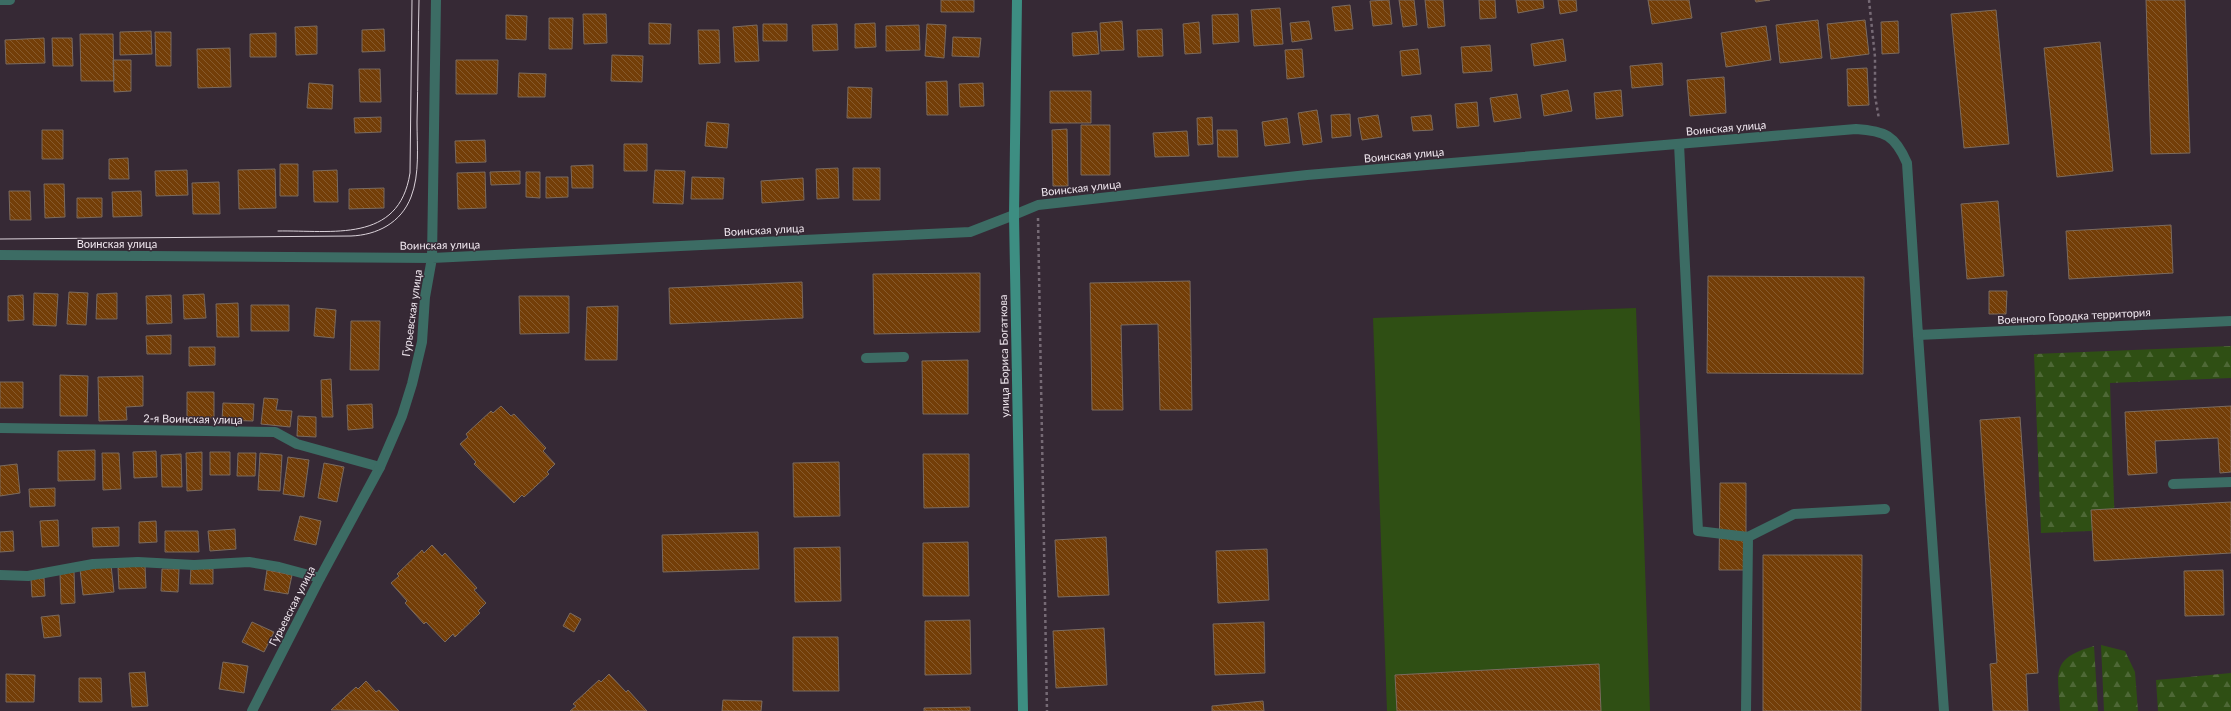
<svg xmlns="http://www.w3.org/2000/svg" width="2231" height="711" font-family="Lato,sans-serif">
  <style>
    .grass { fill: #2f4f14 }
    .forest { fill: url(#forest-firs) }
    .building { fill: url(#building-back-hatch); stroke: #7b6b5f }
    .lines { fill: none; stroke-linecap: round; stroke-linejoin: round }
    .path { stroke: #766a75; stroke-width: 2.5; stroke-dasharray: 3 3; stroke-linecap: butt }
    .service { stroke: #3c6c64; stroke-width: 10 }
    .minor { stroke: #3c6c64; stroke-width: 10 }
    .tertiary { stroke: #3c6c64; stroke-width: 10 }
    .secondary { stroke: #3d8e82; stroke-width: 10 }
    .tram { stroke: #dbd2da; stroke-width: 1 }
    .labels { text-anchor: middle; stroke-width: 3; stroke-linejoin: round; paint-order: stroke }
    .street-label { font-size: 11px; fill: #f1e8f0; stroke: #362935 }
  </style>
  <defs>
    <pattern id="forest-firs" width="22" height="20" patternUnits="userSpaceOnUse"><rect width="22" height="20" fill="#2f4f14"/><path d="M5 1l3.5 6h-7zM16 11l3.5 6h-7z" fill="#4e6836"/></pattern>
    <pattern id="building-back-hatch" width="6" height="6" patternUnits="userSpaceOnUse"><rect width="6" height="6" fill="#733e08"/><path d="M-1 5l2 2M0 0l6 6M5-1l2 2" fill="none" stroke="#875a2c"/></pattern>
  </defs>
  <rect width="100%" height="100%" fill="#362935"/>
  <path class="grass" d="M1636,308l14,403h-263l-14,-393z"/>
  <path class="forest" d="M2231,346v32l-121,5 5,147 -74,3 -7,-179z
    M2101,645l24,6 10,21 3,39h-34z
    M2094,646l4,65h-38c-2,-40 -10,-52 34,-65z
    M2231,673v38h-73l-2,-31z"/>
  <path class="building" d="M941,0h33v12h-33z
    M1389,0l3,24 -19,2 -3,-25z
    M1399,0h15l3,25 -14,2z
    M1425,0h18l2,26 -17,2z
    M1479,0h16l1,18 -16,1z
    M1516,0h27l1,8 -26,5z
    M1558,0h18l1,11 -17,3z
    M1648,0h41l3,18 -40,6z
    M1755,0h15l-14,2z
    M2146,0h39l5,153 -39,1z
    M1350,5l3,24 -18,2 -3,-24z
    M1280,8l3,36 -29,2 -3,-36z
    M1996,10l13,134 -45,4 -13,-134z
    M583,14h23l1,29 -23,1z
    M1238,14l1,28 -26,2 -1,-29z
    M506,15l21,1 -1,24 -20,-1z
    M549,18h24l-1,31h-23z
    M1818,20l4,38 -42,5 -4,-38z
    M1865,20l4,34 -38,5 -4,-35z
    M1122,21l2,29 -23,1 -1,-28z
    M1309,21l3,18 -20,3 -2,-19z
    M1898,21l1,32 -17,1 -1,-32z
    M1199,22l2,31 -16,1 -2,-30z
    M649,23l22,1 -1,20h-21z
    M875,23l1,24 -21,1v-24z
    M763,24h24v17h-24z
    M837,24l1,26 -25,1 -1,-26z
    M927,24l19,1 -2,33 -19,-2z
    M757,25l2,36 -24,1 -2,-35z
    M919,25l1,25 -34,1v-25z
    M317,26v28l-21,1 -1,-28z
    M1766,26l5,34 -45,7 -5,-34z
    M384,29l1,22 -23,1v-22z
    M1162,29l1,27 -25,1 -1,-27z
    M698,30h21l1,33 -21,1z
    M151,31l1,23 -32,1v-23z
    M1097,31l2,23 -26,2 -1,-23z
    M155,32h16v34h-15z
    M276,33v24h-26v-23z
    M80,34h33l1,47h-33z
    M953,37l28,1 -2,19 -27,-1z
    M44,38l1,25 -39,1 -1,-24z
    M52,38h20l1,28h-20z
    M1563,39l3,22 -32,5 -3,-22z
    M2100,42l13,129 -56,6 -13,-129z
    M1490,45l2,26 -29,2 -2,-26z
    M230,48l1,39 -33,1 -1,-39z
    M1302,49l2,28 -17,2 -2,-29z
    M1418,49l3,25 -19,2 -2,-25z
    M612,55l31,1 -1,26 -31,-1z
    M113,60h18v31l-17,1z
    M456,60h42l-1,34h-41z
    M1662,63l1,22 -31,3 -2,-22z
    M1867,68l2,37 -21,1 -1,-37z
    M359,69h21l1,33h-21z
    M519,73l27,1 -1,23h-27z
    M1724,77l2,36 -36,3 -3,-36z
    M947,81l1,34h-21l-1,-33z
    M309,83l24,2 -1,24 -25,-1z
    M983,83l1,23 -24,1 -1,-23z
    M848,87l24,1 -1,30h-24z
    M1568,90l4,21 -28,5 -3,-21z
    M1621,90l2,26 -27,3 -2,-26z
    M1050,91h41v32h-41z
    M1517,94l4,24 -27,4 -4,-24z
    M1477,102l2,24 -22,2 -2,-24z
    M1317,110l5,32 -19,3 -5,-32z
    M1350,114l1,22 -19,2 -1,-23z
    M1378,115l4,22 -20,3 -4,-22z
    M1431,115l2,15 -20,1 -2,-14z
    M381,117v15l-26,1 -1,-15z
    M1212,117l1,27 -15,1 -1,-27z
    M1287,118l3,25 -25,3 -3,-24z
    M707,122l22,2 -2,24 -22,-2z
    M1081,125h29v50h-29z
    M1067,129l1,57h-15l-1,-56z
    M42,130h21v29h-21z
    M1217,130h20l1,27h-20z
    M1187,131l2,25 -34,1 -2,-24z
    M485,140l1,22 -30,1 -1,-22z
    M624,144h23v27h-23z
    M128,158l1,21h-20v-20z
    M280,164h18v32h-18z
    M593,165v23h-21l-1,-22z
    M838,168l1,30 -22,1 -1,-30z
    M853,168h27v32h-27z
    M275,169l1,39 -37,1 -1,-39z
    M187,170l1,25 -32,1 -1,-25z
    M337,170l1,32h-24l-1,-31z
    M655,170l30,1 -2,33 -30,-1z
    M520,171v13l-29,1 -1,-13z
    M485,172l1,36 -28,1 -1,-36z
    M526,172h14v26l-14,-1z
    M546,177h22v20l-22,1z
    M692,177l32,1 -1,21h-32z
    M803,178l1,22 -42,3 -1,-22z
    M219,182l1,32h-27l-1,-31z
    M44,184h20l1,33 -20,1z
    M384,188v20l-35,1v-20z
    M9,191h21l1,29h-21z
    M141,191l1,25 -29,1 -1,-25z
    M77,198h25v19l-25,1z
    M1998,201l6,75 -37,3 -6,-75z
    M2171,225l2,48 -104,6 -3,-48z
    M980,273v59l-106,2 -1,-60z
    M1708,276l156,1 -1,97 -156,-1z
    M1190,281l2,129h-32l-2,-86 -37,1 2,85h-31l-2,-127z
    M802,282l1,36 -133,6 -1,-36z
    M1989,291h18l-1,23h-17z
    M69,292l19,1 -2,32 -19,-1z
    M34,293l24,1 -2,32 -23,-1z
    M117,293v26h-21l1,-25z
    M204,294l2,24 -22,1 -1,-24z
    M23,295l1,25 -16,1v-25z
    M171,295l1,28 -25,1 -1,-28z
    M519,296h50v37l-49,1z
    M238,303l1,34h-22l-1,-33z
    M251,305h38v26h-38z
    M618,306l-1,54h-32l2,-53z
    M316,308l20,2 -2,28 -20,-2z
    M351,321h29l-1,49h-29z
    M171,335v19h-24l-1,-18z
    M189,347h26v18l-26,1z
    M968,360v54h-45l-1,-53z
    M60,375l28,1 -1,40h-27z
    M143,376v30l-17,1 1,13 -28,1 -1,-44z
    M331,379l2,38h-11l-1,-37z
    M0,382h23v26h-23z
    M187,392h27v26h-27z
    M264,398l14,1 -2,11 16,1 -2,16 -29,-3z
    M223,403l31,1 -1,17 -31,-1z
    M372,404l1,24 -25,2 -1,-25z
    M501,406l10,10 3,-2 32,34 -3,3 12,13 -8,8 2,2 -25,23 -2,-2 -8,8 -40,-39 2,-2 -16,-18 8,-7 -2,-3 25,-23 2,2z
    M2231,406v66l-11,1 -2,-35 -63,3 2,32 -29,2 -3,-63z
    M298,416l18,1v20l-19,-1z
    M2020,417l18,256 -12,1 2,37h-35l-3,-47 7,-1 -17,-243z
    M95,450v30l-37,1v-30z
    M156,451l1,26 -23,1 -1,-26z
    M202,452v38l-15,1 -1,-38z
    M210,452h20v23h-20z
    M102,453h17l2,36 -18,1z
    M238,453h18l-1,23h-18z
    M260,453l22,2 -2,36 -22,-1z
    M181,454l1,33h-20l-1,-32z
    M923,454h46v53l-45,1z
    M288,457l21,3 -5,37 -21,-3z
    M839,462l1,54 -46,1 -1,-54z
    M324,463l20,4 -7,35 -19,-4z
    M17,464l3,29 -20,3v-30z
    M1720,483h26v87h-27z
    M55,488v18l-25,1 -1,-18z
    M2231,502v51l-137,8 -3,-51z
    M300,516l21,5 -5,24 -22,-5z
    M58,520l1,26 -17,1 -2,-26z
    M156,521l1,21 -18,1v-21z
    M119,527v19l-26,1 -1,-19z
    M235,529l1,20 -26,2 -2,-20z
    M13,531l1,20 -14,1v-20z
    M165,531h33l1,21h-34z
    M758,532l1,37 -96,3 -1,-37z
    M1106,537l3,58 -51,2 -3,-57z
    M968,542l1,54h-46v-53z
    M432,545l10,11 3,-3 32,35 -3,2 12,13 -8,8 2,2 -25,24 -2,-3 -8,8 -19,-20 -2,2 -19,-21 2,-2 -16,-18 8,-7 -2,-2 25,-24 2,3z
    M840,547l1,54 -46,1 -1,-54z
    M1267,549l2,51 -51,3 -2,-52z
    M1763,555h99l-1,156h-98z
    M111,565l3,27 -31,3 -3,-26z
    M145,566l1,22 -27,1 -1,-22z
    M191,568l22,1v15h-23z
    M162,569h17l-1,23 -17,-1z
    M267,570l25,5 -4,19 -24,-4z
    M2223,570l1,45 -39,1 -1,-45z
    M74,572l1,31 -14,1 -1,-31z
    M44,578l1,18 -13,1 -1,-18z
    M570,613l11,6 -7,13 -11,-6z
    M59,615l2,21 -17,2 -3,-21z
    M970,620l1,54 -46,1v-54z
    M252,622l22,10 -10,20 -22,-10z
    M1264,622l1,51 -50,2 -2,-51z
    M1104,628l3,57 -51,3 -3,-57z
    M793,637h45l1,54h-46z
    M223,662l25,4 -4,27 -25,-4z
    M1599,664l2,47h-204l-2,-36z
    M145,672l3,34 -16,1 -3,-34z
    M6,674l29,1 -1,27h-28z
    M609,674l17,18 2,-2 19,21h-77l6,-5 -3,-2 26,-24 2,2z
    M79,678h22l1,24h-23z
    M366,681l10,11 3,-2 20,21 -68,-1 25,-23 2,2z
    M723,700l39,1 -1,10h-39z
    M1263,701l1,10h-52v-5z
    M970,707v4h-46v-3z"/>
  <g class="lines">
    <path class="path" d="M1869,0l6,57v39l4,23
      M1038,218l9,493"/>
    <path class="service" d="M1679,144l19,387 50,6 46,-23 91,-5
      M1918,335l26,376
      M866,358l38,-1
      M2173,484l58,-2
      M1746,711l2,-174"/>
    <path class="minor" d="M0,0h10
      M1014,215l24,-10 269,-30 549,-46c29,2 39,6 51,34l11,172 313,-14
      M0,428l275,4 22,12 83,23
      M0,575l28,1 65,-12 45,-2 56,3 55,-3 30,5 41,11"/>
    <path class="tertiary" d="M0,255l432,3 538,-26 44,-17
      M252,711l68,-133 60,-111 22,-51 10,-32 10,-42 3,-45 7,-39 4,-258"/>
    <path class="secondary" d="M1017,0l-3,215 9,496"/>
    <path class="tram" d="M278,231c54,-1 121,13 132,-58l2,-173
      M0,239l351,-3c26,-1 50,-13 60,-39 9,-23 6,-51 6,-75 1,-41 1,-81 2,-122"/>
  </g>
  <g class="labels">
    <g class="street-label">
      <text transform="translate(1726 128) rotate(-5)" y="4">Воинская улица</text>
      <text transform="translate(1404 155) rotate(-5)" y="4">Воинская улица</text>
      <text transform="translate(1081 188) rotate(-6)" y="4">Воинская улица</text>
      <text transform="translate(764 230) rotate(-3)" y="4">Воинская улица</text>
      <text x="117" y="248">Воинская улица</text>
      <text transform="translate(440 245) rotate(-1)" y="4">Воинская улица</text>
      <text transform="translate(412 313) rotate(-82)" y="4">Гурьевская улица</text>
      <text transform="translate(2074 316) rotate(-3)" y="4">Военного Городка территория</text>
      <text transform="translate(1004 356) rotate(-91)" y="4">улица Бориса Богаткова</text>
      <text transform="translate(193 419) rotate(1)" y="4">2-я Воинская улица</text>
      <text transform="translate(292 606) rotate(-63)" y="4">Гурьевская улица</text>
    </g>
  </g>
</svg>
